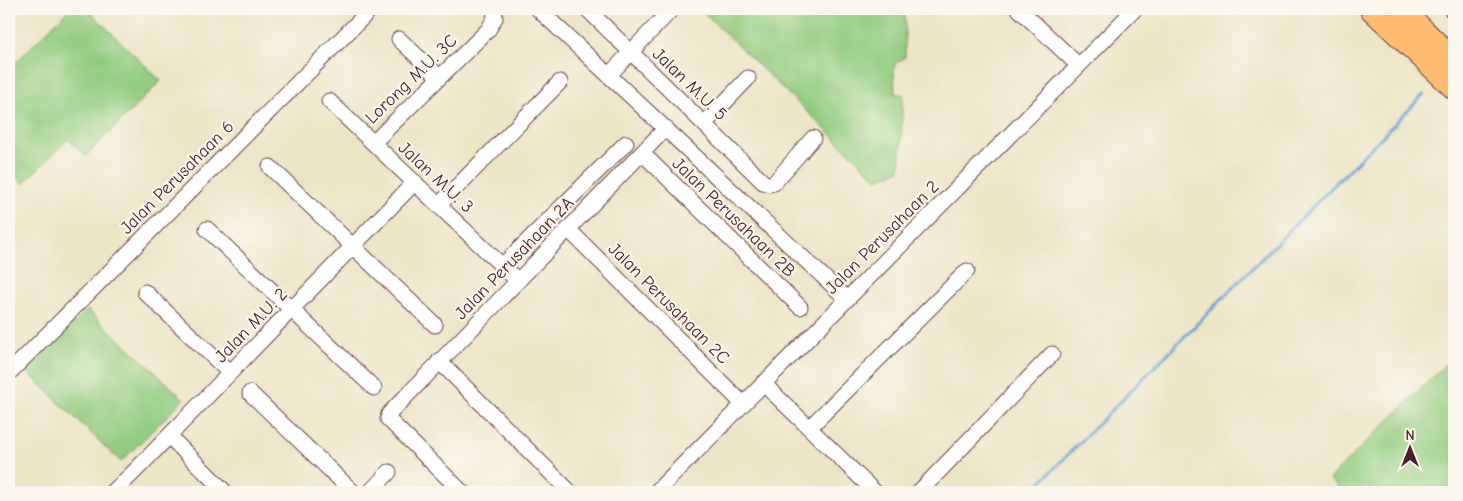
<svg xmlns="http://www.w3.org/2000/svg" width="1463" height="501" font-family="'Comic Neue',sans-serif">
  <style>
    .green { fill: #92cc80; stroke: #6e7656 }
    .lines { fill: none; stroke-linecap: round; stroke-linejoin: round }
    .stream { stroke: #629fd3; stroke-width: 3 }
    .minor-casing { stroke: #623d42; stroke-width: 17 }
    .highway-casing { stroke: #623d42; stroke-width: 24 }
    .minor { stroke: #fff; stroke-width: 15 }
    .highway { stroke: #fdbc6f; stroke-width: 22 }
    .labels { text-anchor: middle; stroke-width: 4.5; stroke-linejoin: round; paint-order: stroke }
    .street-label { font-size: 18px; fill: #4a1f2b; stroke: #fbf7ec }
  </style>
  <rect width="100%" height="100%" fill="#fbf7ec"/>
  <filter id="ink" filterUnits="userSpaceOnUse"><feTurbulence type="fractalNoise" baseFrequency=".02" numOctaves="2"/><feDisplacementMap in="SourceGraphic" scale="10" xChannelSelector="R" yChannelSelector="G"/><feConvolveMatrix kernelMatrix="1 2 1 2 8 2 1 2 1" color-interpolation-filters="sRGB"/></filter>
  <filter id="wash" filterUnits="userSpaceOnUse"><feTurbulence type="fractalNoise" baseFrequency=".0096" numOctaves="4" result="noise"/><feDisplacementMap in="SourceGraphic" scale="20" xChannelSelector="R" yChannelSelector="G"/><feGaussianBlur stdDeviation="1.12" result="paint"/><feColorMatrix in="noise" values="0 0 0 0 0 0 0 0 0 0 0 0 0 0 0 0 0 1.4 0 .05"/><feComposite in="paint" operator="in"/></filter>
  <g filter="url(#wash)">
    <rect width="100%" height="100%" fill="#ece5c6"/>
    <path class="green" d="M69,9h18l74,72 -75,75 -18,-17 -45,45 -14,-14v-101z
      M700,9h205v48l-11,8 1,29h8l-3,76 -23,9z
      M88,310l96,89 -63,63 -96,-92z
      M1454,356v136h-111l-14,-13z"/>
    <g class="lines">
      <path class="stream" d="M1031,492l393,-398"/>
    </g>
  </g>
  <g filter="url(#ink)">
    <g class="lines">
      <defs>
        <path id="minor" d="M538,9l309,290
          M587,9l176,173 6,2 5,-1 39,-45
          M1019,9l59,56
          M1451,9l3,3
          M399,39l40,38
          M609,75l63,-66
          M329,101l189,180
          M704,124l44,-46
          M373,143l115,-113 7,-12 -1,-9
          M642,153l158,154
          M270,167l165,158
          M439,205l121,-123
          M207,229l167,159
          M568,229l175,175
          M503,265l123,-122
          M145,292l85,81
          M439,361l131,131
          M9,373l362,-364
          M763,383l112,109
          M250,393l103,99
          M809,428l158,-157
          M169,436l56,56
          M113,492l20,-19 282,-291
          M370,492l19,-20
          M462,492l-70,-69 -4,-4 1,-5 277,-286
          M656,492l479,-483
          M919,492l133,-138"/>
        <path id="highway" d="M1371,9l83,79
          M1402,9l52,51"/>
      </defs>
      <use href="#minor" class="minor-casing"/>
      <use href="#highway" class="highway-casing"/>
      <use href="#minor" class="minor"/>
      <use href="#highway" class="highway"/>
    </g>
  </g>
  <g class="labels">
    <g class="street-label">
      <text transform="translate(411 79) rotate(-44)" y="6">Lorong M.U. 3C</text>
      <text transform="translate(690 84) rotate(44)" y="6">Jalan M.U. 5</text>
      <text transform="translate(177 177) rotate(-45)" y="6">Jalan Perusahaan 6</text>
      <text transform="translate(436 177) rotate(43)" y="6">Jalan M.U. 3</text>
      <text transform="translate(734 217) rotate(44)" y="6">Jalan Perusahaan 2B</text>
      <text transform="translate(882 237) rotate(-45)" y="6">Jalan Perusahaan 2</text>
      <text transform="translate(514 258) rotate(-46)" y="6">Jalan Perusahaan 2A</text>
      <text transform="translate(669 303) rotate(45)" y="6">Jalan Perusahaan 2C</text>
      <text transform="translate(251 325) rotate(-46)" y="6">Jalan M.U. 2</text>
    </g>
  </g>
  <rect width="1463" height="501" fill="none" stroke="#fbf7ec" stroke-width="30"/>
  <g transform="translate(1410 448)" stroke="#fbf7ec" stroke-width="4" paint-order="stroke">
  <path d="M0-4L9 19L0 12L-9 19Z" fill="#4a1f2b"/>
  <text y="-8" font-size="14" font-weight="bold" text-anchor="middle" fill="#4a1f2b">N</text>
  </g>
</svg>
